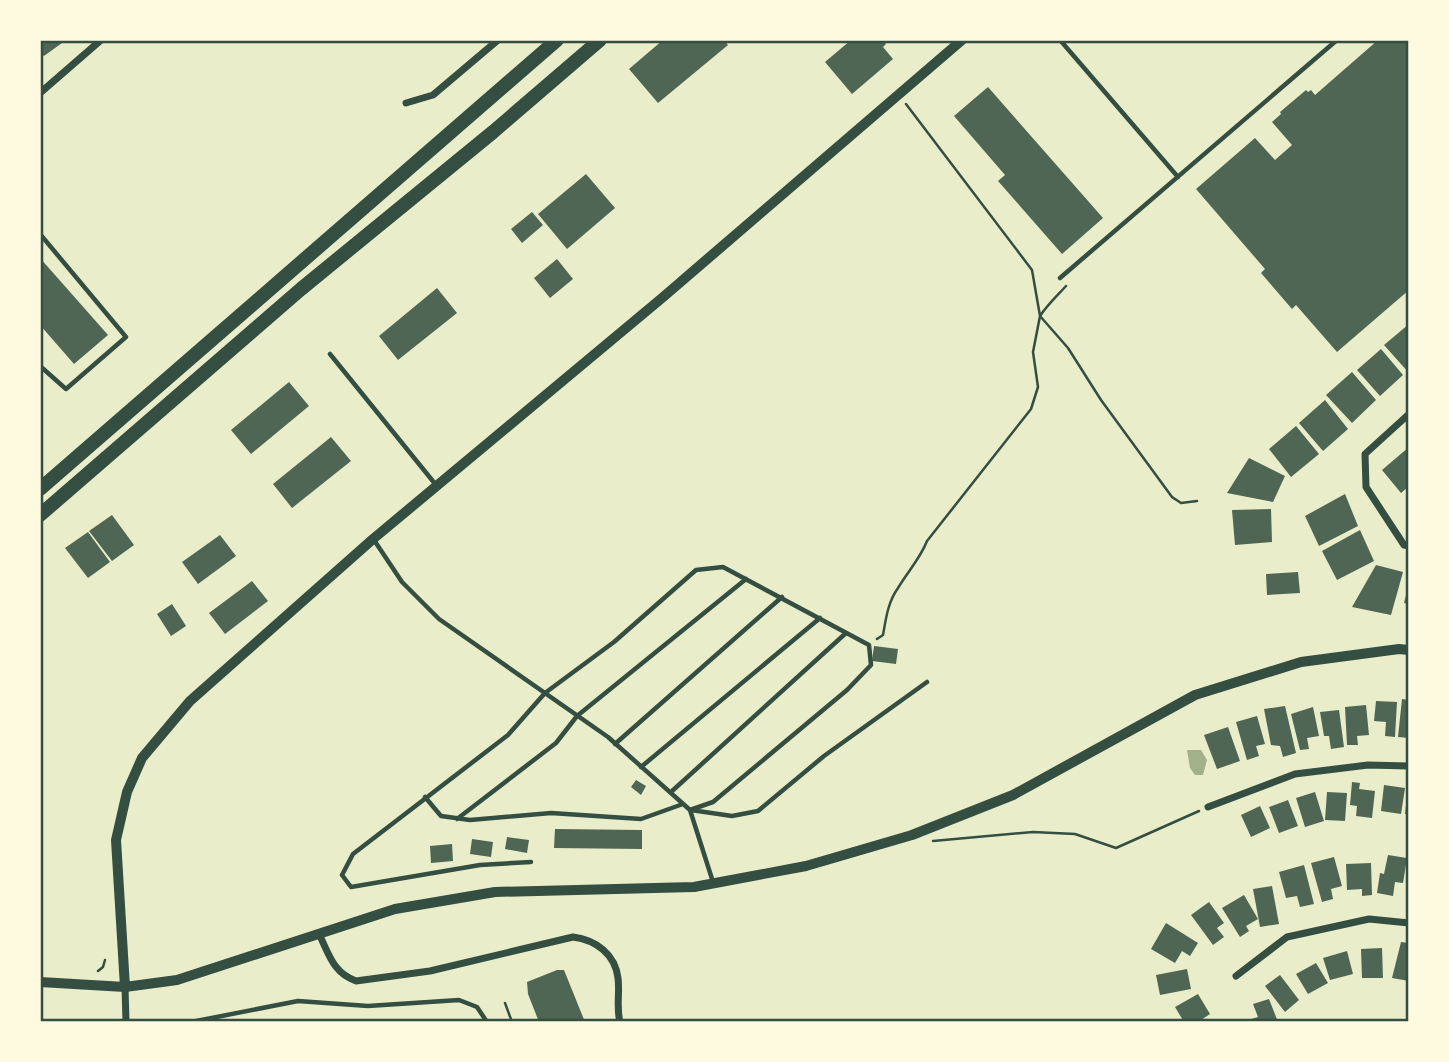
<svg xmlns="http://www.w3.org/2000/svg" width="1449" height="1062" font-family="Helvetica,sans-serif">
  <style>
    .water { fill: #a3b18a }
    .building { fill: #4f6655 }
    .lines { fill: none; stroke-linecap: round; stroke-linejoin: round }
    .path { stroke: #344e41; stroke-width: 2.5 }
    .service { stroke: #344e41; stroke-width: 4.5 }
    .minor { stroke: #344e41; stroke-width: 7 }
    .tertiary { stroke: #344e41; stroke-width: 10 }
    .trunk { stroke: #344e41; stroke-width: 14 }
    .neatline { fill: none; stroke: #344e41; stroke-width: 2.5 }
  </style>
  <rect width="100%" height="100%" fill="#e9edc9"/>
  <path class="water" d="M1187,750h14l6,10 -4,15h-8l-5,-7z"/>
  <path class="building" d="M40,40h20l2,3 -18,13 -4,-4z
    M663,40h61l4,5 -70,58 -29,-34z
    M851,40h32l3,4 -3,3 10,12 -41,35 -27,-32z
    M1378,40h31v250l-72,62 -41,-47 -4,4 -31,-36 4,-4 -69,-80 59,-51 20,22 17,-15 -20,-23 9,-8 -1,-2 26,-22 2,2 3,-2 4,5z
    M988,87l115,131 -41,36 -64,-73 7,-6 -51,-59z
    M586,174l29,34 -48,41 -29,-35z
    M532,212l11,13 -21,18 -11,-14z
    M40,258l68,77 -34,29 -34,-39z
    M557,259l16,20 -23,19 -16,-20z
    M437,288l20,25 -59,47 -19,-24z
    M1409,324v49l-25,-28z
    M1381,349l22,26 -23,21 -23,-26z
    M1352,372l24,28 -24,23 -26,-28z
    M289,382l20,24 -58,48 -20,-24z
    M1325,400l23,29 -25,22 -24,-28z
    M1296,426l23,28 -28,23 -22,-28z
    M331,437l20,24 -59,47 -19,-24z
    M1409,447v39l-8,7 -19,-23z
    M1249,458l36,18 -12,26 -46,-9z
    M1345,494l13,32 -39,20 -14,-30z
    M1271,509l1,33 -37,3 -3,-35z
    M112,515l22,30 -22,16 -23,-30z
    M1360,530l14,31 -37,19 -15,-29z
    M88,532l22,30 -22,16 -23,-30z
    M220,535l16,21 -38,28 -16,-22z
    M1376,565l27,7 -12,43 -39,-8z
    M1298,572l2,21 -33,2 -1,-21z
    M252,581l16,20 -43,33 -16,-21z
    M1408,587h1v17l-5,-1z
    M172,604l14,22 -15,10 -14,-22z
    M874,646l24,3 -2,15 -24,-3z
    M1402,699l7,1v38l-11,-1z
    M1376,701l21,1 -2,35 -10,-1 1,-14 -12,-1z
    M1366,705l3,30 -12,1 1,9h-11l-2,-38z
    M1285,706l11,47 -13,4 -3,-11 -9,-1 -7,-36z
    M1313,707l6,29 -12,2 2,11 -9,1 -9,-36z
    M1339,710l5,37 -13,2 -2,-13h-5l-4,-24z
    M1257,716l8,28 -9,2 3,10 -12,4 -11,-38z
    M1228,727l12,34 -23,8 -13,-34z
    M636,780l10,6 -5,9 -10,-8z
    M1352,782l8,1 -1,6 16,2 -3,27 -16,-2 1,-10 -7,-1z
    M1384,785l21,3 -4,26 -20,-3z
    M1315,792l9,29 -19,6 -9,-29z
    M1327,792l20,1 -2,28 -20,-1z
    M1407,797h2v18l-4,-1z
    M1288,800l10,26 -19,7 -10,-26z
    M1260,806l10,22 -19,9 -10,-22z
    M555,829l87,1v19l-88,-1z
    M507,837l22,3 -2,13 -22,-4z
    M472,839l21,3 -2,15 -21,-3z
    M452,844l1,17 -22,2 -1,-17z
    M1388,855l19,3 -4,25 -8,-1 -2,14 -16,-3 3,-20 4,1z
    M1334,857l8,29 -11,3 2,10 -11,3 -11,-39z
    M1371,863l1,32 -10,1v-7l-15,1 -1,-26z
    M1304,865l10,39 -14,3 -3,-11 -11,2 -7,-26z
    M1272,886l7,38 -19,3 -7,-38z
    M1244,895l14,24 -12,7 3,5 -9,6 -18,-29z
    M1209,902l15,21 -7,5 7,9 -11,8 -22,-30z
    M1166,923l32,20 -8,13 -8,-5 -7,12 -24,-14z
    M1401,942l8,1v38l-17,-3z
    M1382,948l1,30h-21l-1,-29z
    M1347,951l6,23 -23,6 -7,-22z
    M1316,963l12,20 -20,11 -12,-20z
    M1187,969l4,20 -31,6 -4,-20z
    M557,970h7l21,52h-46l-11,-28 -1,-12z
    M1280,975l19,25 -14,12 -20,-26z
    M1198,994l12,20 -12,8h-14l-9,-15z
    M1269,999l9,23h-26l-1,-3 7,-2 -5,-13z"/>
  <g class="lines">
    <path class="path" d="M1066,286c-9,10 -18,18 -26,30l28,32 33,52 71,97 9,6 16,-2
      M877,639l6,-4c3,-17 5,-33 15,-47 10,-17 22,-29 29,-47l104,-132 7,-22 -5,-35 7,-36 -8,-46 -126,-166
      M933,841l100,-9 42,2 41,14 83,-37
      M98,971l5,-4 2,-7
      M505,1003l7,19"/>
    <path class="service" d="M1060,40l118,137
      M40,234l86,103 -60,52 -26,-23
      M1060,278l277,-238
      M330,354l106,131
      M374,540l28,42 37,37 169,118 82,73 23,72
      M615,744l167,-147
      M641,767l179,-149
      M671,792l175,-159
      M425,797l16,19 29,4 81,-7 90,6 42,-15
      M691,810l41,6 26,-5 66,-55 103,-74
      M457,819l99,-76 21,-27 169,-137
      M531,862l-51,3 -129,22 -9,-12 11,-21 155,-119 37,-42 69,-51 82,-72 27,-3 146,78 2,20 -24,25 -134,112 -23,8
      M191,1022l107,-21 70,5 91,-6 18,7 10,15"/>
    <path class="minor" d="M40,93l61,-53
      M406,103l27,-8 65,-55
      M1409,414l-44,40 1,33 38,58 5,1
      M1208,807l87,-33 73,-9 41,1
      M319,934c10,20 14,39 37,47l74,-10 143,-34c23,3 42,17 45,41 2,14 -2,30 2,44
      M1236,976l51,-39 82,-18 40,4
      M125,987l1,35"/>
    <path class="tertiary" d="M40,982l85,5 52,-7 218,-71 100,-17 199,-5 112,-21 106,-31 101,-40 182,-100 106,-33 98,-13 10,1
      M125,987l-9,-147 11,-48 15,-34 48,-57 183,-162 289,-241 300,-258"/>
    <path class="trunk" d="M40,489l517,-449
      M40,515l261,-226 192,-157 107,-92"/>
  </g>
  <rect width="1449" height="1062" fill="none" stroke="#fefae0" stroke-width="84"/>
  <rect x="42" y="42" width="1365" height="978" class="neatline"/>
</svg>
